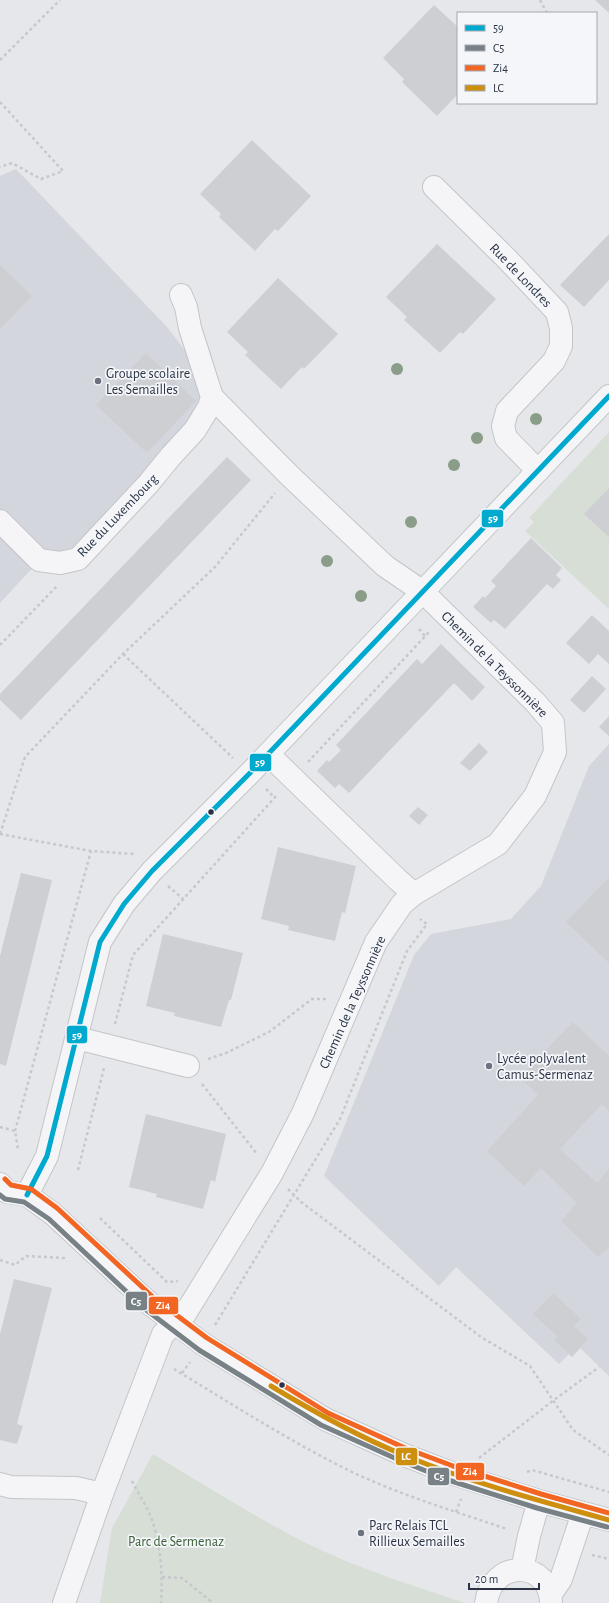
<svg xmlns="http://www.w3.org/2000/svg" width="609" height="1603" font-family="'Alegreya Sans',sans-serif">
  <style>
    .built { fill: #d4d6dd }
    .green { fill: #d6ded6 }
    .building { fill: #cecfd3 }
    .lines { fill: none; stroke-linecap: round; stroke-linejoin: round }
    .minor-casing { stroke: #c4c5c8; stroke-width: 24 }
    .path { stroke: #c7c8cc; stroke-width: 2.5; stroke-dasharray: 3 3; stroke-linecap: butt }
    .minor { stroke: #f5f5f7; stroke-width: 22 }
    .bus-1-casing { stroke: #f4f6f9; stroke-width: 8 }
    .bus-2-casing { stroke: #f4f6f9; stroke-width: 8 }
    .bus-3-casing { stroke: #f4f6f9; stroke-width: 8 }
    .bus-4-casing { stroke: #f4f6f9; stroke-width: 8 }
    .bus-1 { stroke: #00a9ce; stroke-width: 5 }
    .bus-2 { stroke: #778186; stroke-width: 5 }
    .bus-3 { stroke: #f26522; stroke-width: 5 }
    .bus-4 { stroke: #ce8f0e; stroke-width: 5 }
    .tree { fill: #899d88 }
    .poi-dot { fill: #6c727f; stroke: #f4f6f9; stroke-width: 1.5 }
    .bus-dot { fill: #2b3345; stroke: #f4f6f9; stroke-width: 1.5 }
    .labels { text-anchor: middle; stroke-width: 3.5; stroke-linejoin: round; paint-order: stroke }
    .street-label { font-size: 14px; fill: #2b3345; stroke: #f4f6f9 }
    .poi-label { font-size: 14px; fill: #2b3345; stroke: #f4f6f9; text-anchor: start }
    .park-label { font-size: 14px; fill: #3d6038; stroke: #f4f6f9 }
    .line-badge { stroke: #f4f6f9; stroke-width: 1.5 }
    .badge-label { font-size: 11px; text-anchor: middle; font-weight: bold; fill: #fff }
  </style>
  <rect width="100%" height="100%" fill="#e6e7ea"/>
  <path class="built" d="M16,169l152,159 18,24 18,58 -142,150 -23,1 -39,42v-427z
    M609,744v632l-29,-28 -8,9 -3,-3 -10,10 -103,-97 -17,19 -115,-110 90,-221 17,-21 80,-15 30,-33 48,-120z"/>
  <path class="green" d="M609,432v177l-84,-78 9,-9 -5,-4z
    M153,1454c50,30 100,62 153,89 51,25 105,42 159,60h-365l12,-75z"/>
  <path class="building" d="M595,0h14v13z
    M434,5l24,22v67l-21,22 -35,-34 2,-3 -21,-21z
    M252,140l59,56 -33,35 -3,-2 -20,22 -36,-34 2,-3 -21,-20z
    M609,234v46l-25,27 -24,-22z
    M437,244l59,55 -33,35 -3,-2 -20,21 -36,-33 3,-3 -21,-20z
    M0,265l32,31 -32,33z
    M278,278l60,56 -34,35 -2,-2 -21,22 -36,-34 3,-3 -21,-20z
    M146,353l50,48 -49,52 -51,-48z
    M227,457l24,23 -230,240 -21,-20v-6z
    M609,488v49l-25,-23z
    M531,538l31,30 -6,7 5,5 -8,9 -6,-5 -42,45 -11,-9 -3,3 -18,-16 10,-11 2,2 11,-12 -5,-5z
    M592,615l17,16v33l-11,-10 -9,10 -23,-21z
    M441,644l44,43 -13,14 -18,-18 -105,110 -10,-9 -4,4 -18,-17 10,-11 2,2 12,-12 -5,-5 81,-86 5,5z
    M592,676l14,13 -22,24 -14,-13z
    M609,716v20l-10,-9z
    M479,743l9,9 -18,19 -10,-8z
    M418,807l10,8 -9,10 -10,-9z
    M278,847l78,19 -11,47 -3,-1 -7,29 -47,-11 1,-4 -28,-7z
    M21,873l31,7 -46,186 -6,-2v-108z
    M609,877v86l-43,-41z
    M163,934l80,19 -12,47h-2l-8,27 -47,-11 1,-3 -29,-7z
    M573,1022l36,34v55l-7,-7 -42,45 37,34 12,-14v78l-11,10 -37,-36 16,-18 -36,-35 -17,18 -37,-35 51,-56 -18,-18z
    M146,1114l80,20 -11,48 -4,-2 -8,29 -47,-12 1,-3 -28,-7z
    M14,1279l38,9 -35,136 6,2 -6,18 -17,-4v-106z
    M553,1293l28,26 -7,7 14,13 -16,18 -18,-17 4,-3 -25,-23z"/>
  <g class="lines">
    <defs>
      <path id="minor" d="M434,187l73,72 50,53 4,16v18l-7,15 -47,50 -4,15 3,12 32,33
        M0,521l39,39 21,3 18,-4 71,-76 22,-27 24,-26 14,-23 3,-10
        M268,754l129,125 17,15
        M77,1038l111,28
        M0,1184l7,8 20,3 26,19 97,90 53,40 122,75 77,35 49,19 88,28 70,19
        M27,1195l20,-39 53,-214 24,-38 28,-33 98,-98 359,-377
        M0,1484l11,3 65,1 26,6
        M522,1570l7,-34 10,-35
        M551,1594l10,-15 22,-66
        M64,1603l38,-109 61,-160 22,-20 87,-141 31,-60 73,-171 26,-38 12,-10 84,-50 37,-48 20,-44 -2,-29 -18,-21 -112,-110 -38,-26 -96,-91 -77,-78 -22,-69 -4,-21 -5,-12
        M486,1603c6,-45 64,-43 65,0"/>
    </defs>
    <use href="#minor" class="minor-casing"/>
    <path class="path" d="M540,0l7,13
      M0,60l60,-60
      M0,102l63,69 -22,8 -29,-16 -12,4
      M419,629l6,7
      M0,645l58,-60
      M123,654l110,104
      M308,762l122,-131
      M266,789l8,8
      M0,834l25,-77 98,-103 92,-87 60,-74
      M0,834l91,17 42,3 2,2
      M168,886l15,13
      M115,1024l18,-69 144,-160
      M208,1059l18,-6 43,-21 43,-33h16
      M202,1084l55,70
      M0,1127l15,4 3,18
      M15,1131l76,-280
      M78,1170l26,-102
      M288,1189l13,13 180,135 49,29 43,64 36,25
      M100,1218l67,64 11,-1
      M0,1260l15,5 11,-9 38,2 3,3
      M215,1325l125,-206 67,-168 20,-27 -7,-5
      M174,1369c58,35 115,72 176,102 50,24 104,40 157,58
      M182,1373l8,-11
      M479,1458l75,-58 45,-33
      M527,1472l5,-2 77,22
      M132,1481c6,12 14,24 19,36 10,28 12,57 10,86
      M456,1512l5,-13
      M592,1555l17,4
      M162,1577l20,1 31,25"/>
    <use href="#minor" class="minor"/>
    <defs>
      <path id="bus-1" d="M27,1195l20,-39 53,-214 24,-38 28,-33 98,-98 359,-377"/>
      <path id="bus-2" d="M0,1195l5,4 19,3 25,17 96,90 54,41 122,75 78,35 49,20 89,28 70,19"/>
      <path id="bus-3" d="M5,1179l6,6 20,4 26,19 98,91 52,39 121,75 77,35 48,18 88,28 68,19"/>
      <path id="bus-4" d="M271,1386c43,26 88,51 135,70 66,27 135,45 203,64"/>
    </defs>
    <use href="#bus-1" class="bus-1-casing"/>
    <use href="#bus-2" class="bus-2-casing"/>
    <use href="#bus-3" class="bus-3-casing"/>
    <use href="#bus-4" class="bus-4-casing"/>
    <use href="#bus-1" class="bus-1"/>
    <use href="#bus-2" class="bus-2"/>
    <use href="#bus-3" class="bus-3"/>
    <use href="#bus-4" class="bus-4"/>
  </g>
  <g class="tree">
    <circle cx="397" cy="369" r="6"/>
    <circle cx="536" cy="419" r="6"/>
    <circle cx="477" cy="438" r="6"/>
    <circle cx="454" cy="465" r="6"/>
    <circle cx="411" cy="522" r="6"/>
    <circle cx="327" cy="561" r="6"/>
    <circle cx="361" cy="596" r="6"/>
  </g>
  <g class="poi-dot">
    <circle cx="98" cy="381" r="4"/>
    <circle cx="489" cy="1066" r="4"/>
    <circle cx="361" cy="1533" r="4"/>
  </g>
  <g class="bus-dot">
    <circle cx="211" cy="812" r="3.5"/>
    <circle cx="282" cy="1385" r="3.5"/>
  </g>
  <g class="labels">
    <g class="street-label">
      <text transform="translate(521 275) rotate(46)" y="5">Rue de Londres</text>
      <text transform="translate(117 515) rotate(-46)" y="5">Rue du Luxembourg</text>
      <text transform="translate(495 664) rotate(45)" y="5">Chemin de la Teyssonnière</text>
      <text transform="translate(352 1002) rotate(-66)" y="5">Chemin de la Teyssonnière</text>
    </g>
    <g class="poi-label">
      <text x="106" y="378">Groupe scolaire<tspan x="106" dy="16">Les Semailles</tspan></text>
      <text x="497" y="1063">Lycée polyvalent<tspan x="497" dy="16">Camus-Sermenaz</tspan></text>
      <text x="369" y="1530">Parc Relais TCL<tspan x="369" dy="16">Rillieux Semailles</tspan></text>
    </g>
    <g class="park-label">
      <text x="176" y="1546">Parc de Sermenaz</text>
    </g>
  </g>
  <g class="line-badge">
    <rect x="481" y="509" width="23" height="19" rx="4" fill="#00a9ce"/>
    <rect x="249" y="753" width="23" height="19" rx="4" fill="#00a9ce"/>
    <rect x="66" y="1025" width="22" height="19" rx="4" fill="#00a9ce"/>
    <rect x="125" y="1291" width="23" height="20" rx="4" fill="#778186"/>
    <rect x="148" y="1296" width="31" height="19" rx="4" fill="#f26522"/>
    <rect x="395" y="1447" width="23" height="19" rx="4" fill="#ce8f0e"/>
    <rect x="455" y="1462" width="30" height="19" rx="4" fill="#f26522"/>
    <rect x="427" y="1467" width="23" height="19" rx="4" fill="#778186"/>
  </g>
  <g class="badge-label">
    <text x="493" y="522">59</text>
    <text x="260" y="766">59</text>
    <text x="77" y="1039">59</text>
    <text x="136" y="1305">C5</text>
    <text x="163" y="1309">Zi4</text>
    <text x="406" y="1460">LC</text>
    <text x="470" y="1475">Zi4</text>
    <text x="439" y="1480">C5</text>
  </g>
  <rect x="457" y="12" width="140" height="92" fill="#f4f6f9" stroke="#a4a8b1"/>
  <rect x="465" y="25" width="20" height="6" fill="#00a9ce" stroke="#a4a8b1"/>
  <text x="493" y="32" font-size="12" fill="#2b3345">59</text>
  <rect x="465" y="45" width="20" height="6" fill="#778186" stroke="#a4a8b1"/>
  <text x="493" y="52" font-size="12" fill="#2b3345">C5</text>
  <rect x="465" y="65" width="20" height="6" fill="#f26522" stroke="#a4a8b1"/>
  <text x="493" y="72" font-size="12" fill="#2b3345">Zi4</text>
  <rect x="465" y="85" width="20" height="6" fill="#ce8f0e" stroke="#a4a8b1"/>
  <text x="493" y="92" font-size="12" fill="#2b3345">LC</text>
  <path d="M469 1583v6h70v-6" fill="none" stroke="#2b3345" stroke-width="2"/>
  <text x="475" y="1583" font-size="12" fill="#2b3345" stroke="#f4f6f9" stroke-width="3" paint-order="stroke">20 m</text>
</svg>
